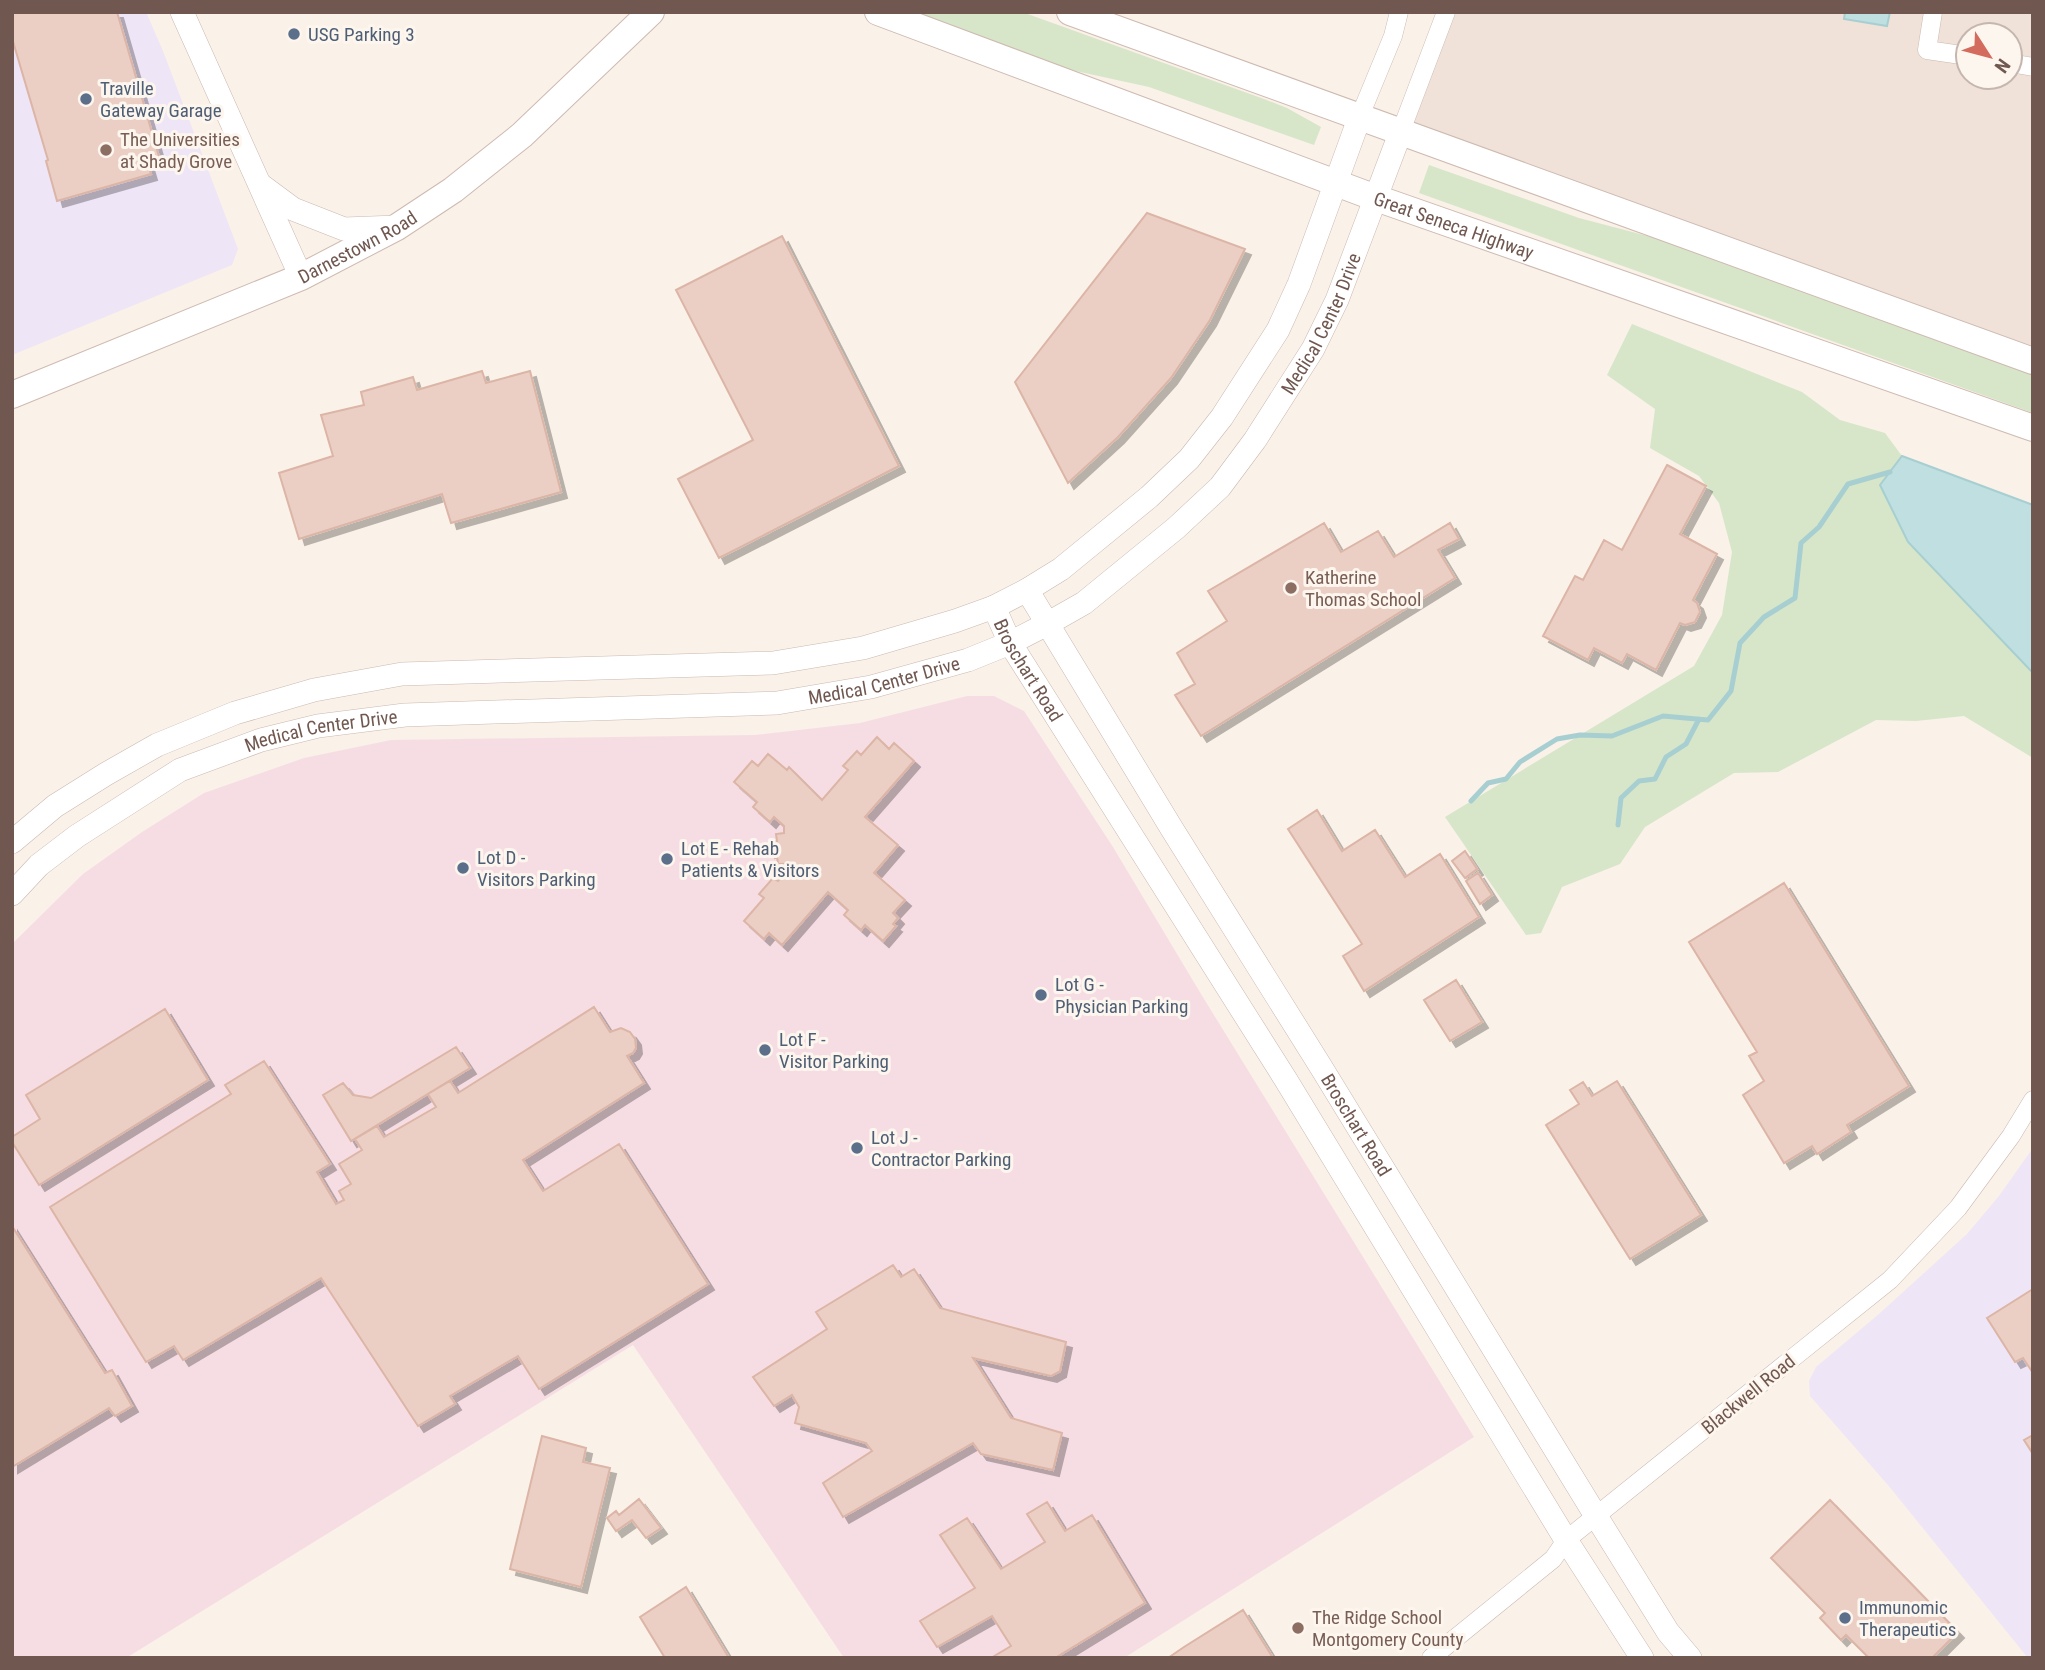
<svg xmlns="http://www.w3.org/2000/svg" width="2045" height="1670" font-family="'Roboto Condensed',sans-serif">
  <style>
    .residential { fill: #f0e2d8; fill-rule: evenodd }
    .education { fill: #eee5f6 }
    .medical { fill: #f6dde3 }
    .green { fill: #d7e6c9 }
    .water { fill: #bfdfe1; stroke: #a7cfd1; stroke-width: 2 }
    .lines { fill: none; stroke-linecap: round; stroke-linejoin: round }
    .stream { stroke: #a7cfd1; stroke-width: 5 }
    .building { fill: #ebcfc4; stroke: #dcb5a6; stroke-width: 2; filter: url(#shadow) }
    .minor-casing { stroke: #cab9b0; stroke-width: 19 }
    .tertiary-casing { stroke: #cab9b0; stroke-width: 24 }
    .secondary-casing { stroke: #cebab1; stroke-width: 28 }
    .minor { stroke: #fff; stroke-width: 18 }
    .tertiary { stroke: #fff; stroke-width: 23 }
    .secondary { stroke: #fff; stroke-width: 26 }
    .service-dot { fill: #5c6f8a; stroke: #fdf6ee; stroke-width: 2.5 }
    .education-dot { fill: #8d6e63; stroke: #fdf6ee; stroke-width: 2.5 }
    .labels { text-anchor: middle; stroke-width: 6; stroke-linejoin: round; paint-order: stroke }
    .service-label { font-size: 19px; fill: #4e5e75; stroke: #fdf6ee; text-anchor: start }
    .education-label { font-size: 19px; fill: #785e54; stroke: #fdf6ee; text-anchor: start }
    .street-label { font-size: 19px; fill: #705850; stroke: #fdf6ee }
  </style>
  <defs>
    <filter id="shadow"><feDropShadow dx="6" dy="6" stdDeviation="0" flood-color="#0004"/></filter>
  </defs>
  <rect width="100%" height="100%" fill="#faf1e8"/>
  <path class="residential" d="M1441,12h592v334l-632,-215zM1968,35h42v42h-42z"/>
  <path class="education" d="M12,12h134l17,39 75,198 -6,16 -220,90z
    M2033,1148v510h-5l-140,-173 -78,-89 -1,-15 7,-14 63,-53 88,-80 32,-38z"/>
  <path class="medical" d="M967,696h27l30,15 89,136 88,147 273,443 -350,221h-280l-211,-313 -507,313h-114v-714l71,-70 59,-42 62,-39 100,-35 87,-18 364,-5 105,-12z"/>
  <path class="green" d="M908,12h114l242,87 23,9 34,19 -7,18 -165,-58 -78,-17z
    M1429,165l150,53 103,27 351,125v43l-614,-220z
    M1632,324l170,68 38,28 45,13 17,23 -22,29 28,57 125,131v85l-69,-42 -48,5 -40,-1 -98,52 -44,1 -89,54 -25,37 -58,23 -21,46 -15,2 -81,-118 249,-151 28,-51 10,-63 -13,-49 -20,-27 -49,-28 5,-39 -48,-34z"/>
  <path class="water" d="M1845,12h45l-3,14 -43,-7z
    M1902,456l131,49v168l-125,-131 -28,-57z"/>
  <g class="lines">
    <path class="stream" d="M1471,801l17,-18 18,-4 14,-17 37,-23 23,-4 32,1 51,-20 45,4 23,-29 9,-48 24,-26 31,-19 6,-55 18,-16 29,-43 42,-12
      M1618,825l3,-27 18,-17 16,-2 11,-22 20,-13 13,-25"/>
  </g>
  <path class="building" d="M12,12h105l43,148 -12,4 3,10 -94,27 -11,-40 2,-1 -36,-122z
    M1147,213l98,36 -35,71 -39,58 -53,59 -50,46 -53,-101z
    M782,236l117,230 -180,92 -41,-79 75,-39 -77,-150z
    M482,371l4,12 44,-12 31,121 -110,31 -9,-29 -143,45 -20,-66 54,-17 -12,-41 43,-10 -3,-13 52,-15 4,13z
    M1667,465l39,21 -26,48 37,20 -24,46 4,3 3,9 -5,10 -10,3 -5,-2 -24,47 -29,-16 -5,9 -28,-15 -6,12 -45,-24 32,-60 8,4 21,-40 18,10z
    M1324,523l17,29 37,-21 16,26 56,-34 9,16 -21,11 17,28 -254,158 -26,-41 20,-11 -18,-31 50,-32 -19,-30z
    M877,737l12,12 5,-6 20,18 -49,56 33,28 -24,28 31,27 -12,13 5,5 -5,6 3,2 -13,15 -18,-16 -4,5 -17,-15 4,-5 -20,-18 -46,53 -13,-12 -5,6 -20,-18 20,-23 -5,-4 14,-16 5,3 9,-10v-7h-9l-1,-7 -2,1 -1,-17h3l-1,-7 8,-1v-7l-10,-9 -4,5 -17,-15 4,-5 -23,-20 18,-21 6,5 10,-12 19,16 2,-3 33,33 26,-30 -5,-4 14,-15 4,4z
    M1317,810l25,41 33,-21 30,47 35,-23 39,63 -115,74 -21,-35 19,-12 -74,-115z
    M1465,851l12,18 -12,9 -13,-17z
    M1478,873l14,22 -12,9 -14,-23z
    M1784,883l125,203 -62,39 4,7 -34,22 -5,-8 -28,17 -41,-68 21,-14 -15,-25 8,-4 -68,-110z
    M1456,980l26,42 -32,19 -26,-41z
    M594,1007l16,25 11,-4 9,4 5,7 1,9 -3,5 -6,3 17,27 -121,77 20,31 76,-47 89,140 -169,105 -21,-33 -68,40 5,8 -37,22 -97,-148 -138,82 -9,-14 -28,16 -96,-155 181,-113 -6,-9 39,-24 66,103 -13,8 19,32 8,-4 -5,-9 12,-7 -12,-20 23,-14 -7,-11 22,-13 7,11 52,-30 -8,-13 22,-13 8,12z
    M165,1009l43,71 -169,105 -27,-43v-5l28,-18 -14,-24z
    M456,1047l14,21 -119,73 -28,-46 20,-12 10,12 18,3z
    M1617,1081l84,134 -71,44 -84,-134 33,-21 -9,-14 13,-8 9,14z
    M12,1226l93,147 7,-3 20,36 -17,10 -6,-8 -97,59z
    M893,1265l8,12 13,-8 26,39 126,34 -6,29 -9,5 -78,-18 38,60 51,15 -9,37 -72,-16 -8,-11 -130,74 -20,-34 49,-32 -6,-8 -71,-20 4,-16 -7,-12 -18,11 -21,-29 74,-48 -11,-17z
    M2033,1289v84l-10,-15 -8,4 -28,-44z
    M2033,1435v19l-9,-14z
    M542,1436l44,12 -3,14 27,6 -29,119 -71,-18z
    M639,1499l22,29 -15,10 -14,-18 -16,11 -9,-13 9,-7 3,4z
    M1830,1500l128,132 -26,26h-63l-23,-23 -5,5 -21,-22 5,-5 -54,-55z
    M1047,1502l18,29 27,-16 53,88 -90,55h-64l20,-12 -19,-30 -55,31 -17,-26 55,-33 -35,-53 27,-17 34,51 44,-27 -18,-28z
    M686,1587l43,71h-64l-25,-41z
    M1243,1610l30,48h-105l16,-11z"/>
  <g class="lines">
    <defs>
      <path id="minor" d="M1933,12l-6,38 41,6
        M2010,63l23,4
        M1360,116l33,-80 6,-24
        M1401,131l45,-119
        M1431,1658l122,-99 13,-19 324,-260 68,-72 53,-72 22,-36"/>
      <g id="tertiary">
        <path d="M182,12l119,265"/>
        <path d="M262,186l31,23 51,20 53,-2"/>
        <path id="s1" d="M1027,590l145,239 149,238 275,449 72,116 22,26"/>
        <path id="s2" d="M994,607l16,36 276,437 280,460 76,118"/>
        <path d="M12,842l43,-36 51,-32 51,-29 78,-32 79,-23 88,-16 371,-11 90,-15 92,-27 39,-14 33,-17 34,-21 88,-72 40,-38 33,-42 56,-87 21,-46 61,-168"/>
        <path id="s3" d="M12,894l27,-29 38,-29 103,-66 81,-30 57,-14 87,-11 372,-12 94,-16 97,-27 42,-17 37,-19 37,-21 92,-75 44,-41 35,-47 58,-91 24,-49 64,-169"/>
      </g>
      <g id="secondary">
        <path id="s4" d="M878,12l498,186 657,230"/>
        <path d="M1070,12l963,349"/>
        <path id="s5" d="M12,395l289,-118 96,-50 56,-37 69,-55 129,-123"/>
      </g>
    </defs>
    <use href="#minor" class="minor-casing"/>
    <use href="#tertiary" class="tertiary-casing"/>
    <use href="#secondary" class="secondary-casing"/>
    <use href="#minor" class="minor"/>
    <use href="#tertiary" class="tertiary"/>
    <use href="#secondary" class="secondary"/>
  </g>
  <g class="service-dot">
    <circle cx="294" cy="34" r="7"/>
    <circle cx="86" cy="99" r="7"/>
    <circle cx="667" cy="859" r="7"/>
    <circle cx="463" cy="868" r="7"/>
    <circle cx="1041" cy="995" r="7"/>
    <circle cx="765" cy="1050" r="7"/>
    <circle cx="857" cy="1148" r="7"/>
    <circle cx="1845" cy="1618" r="7"/>
  </g>
  <g class="education-dot">
    <circle cx="106" cy="150" r="7"/>
    <circle cx="1291" cy="588" r="7"/>
    <circle cx="1298" cy="1628" r="7"/>
  </g>
  <g class="labels">
    <g class="service-label">
      <text x="308" y="41">USG Parking 3</text>
      <text x="100" y="95">Traville<tspan x="100" dy="22">Gateway Garage</tspan></text>
      <text x="681" y="855">Lot E - Rehab<tspan x="681" dy="22">Patients &amp; Visitors</tspan></text>
      <text x="477" y="864">Lot D -<tspan x="477" dy="22">Visitors Parking</tspan></text>
      <text x="1055" y="991">Lot G -<tspan x="1055" dy="22">Physician Parking</tspan></text>
      <text x="779" y="1046">Lot F -<tspan x="779" dy="22">Visitor Parking</tspan></text>
      <text x="871" y="1144">Lot J -<tspan x="871" dy="22">Contractor Parking</tspan></text>
      <text x="1859" y="1614">Immunomic<tspan x="1859" dy="22">Therapeutics</tspan></text>
    </g>
    <g class="education-label">
      <text x="120" y="146">The Universities<tspan x="120" dy="22">at Shady Grove</tspan></text>
      <text x="1305" y="584">Katherine<tspan x="1305" dy="22">Thomas School</tspan></text>
      <text x="1312" y="1624">The Ridge School<tspan x="1312" dy="22">Montgomery County</tspan></text>
    </g>
    <g class="street-label">
      <text dy="7" stroke="none"><textPath href="#s4" startOffset="614">Great Seneca Highway</textPath></text>
      <text dy="7" stroke="none"><textPath href="#s5" startOffset="376">Darnestown Road</textPath></text>
      <text dy="7" stroke="none"><textPath href="#s3" startOffset="1512">Medical Center Drive</textPath></text>
      <text dy="7" stroke="none"><textPath href="#s2" startOffset="72">Broschart Road</textPath></text>
      <text dy="7" stroke="none"><textPath href="#s3" startOffset="924">Medical Center Drive</textPath></text>
      <text dy="7" stroke="none"><textPath href="#s3" startOffset="357">Medical Center Drive</textPath></text>
      <text dy="7" stroke="none"><textPath href="#s1" startOffset="628">Broschart Road</textPath></text>
      <text transform="translate(1748 1394) rotate(-39)" y="7">Blackwell Road</text>
    </g>
  </g>
  <rect width="2045" height="1670" fill="none" stroke="#705850" stroke-width="28"/>
  <g transform="translate(1989 56) rotate(126)"><circle r="33" fill="#fdf6ee" stroke="#c5b7af" stroke-width="2"/>
  <path d="M0-5L12 26L0 18L-12 26Z" fill="#d36c5e"/>
  <text y="-10" font-size="19" font-weight="bold" text-anchor="middle" fill="#705850">N</text>
  </g>
</svg>
